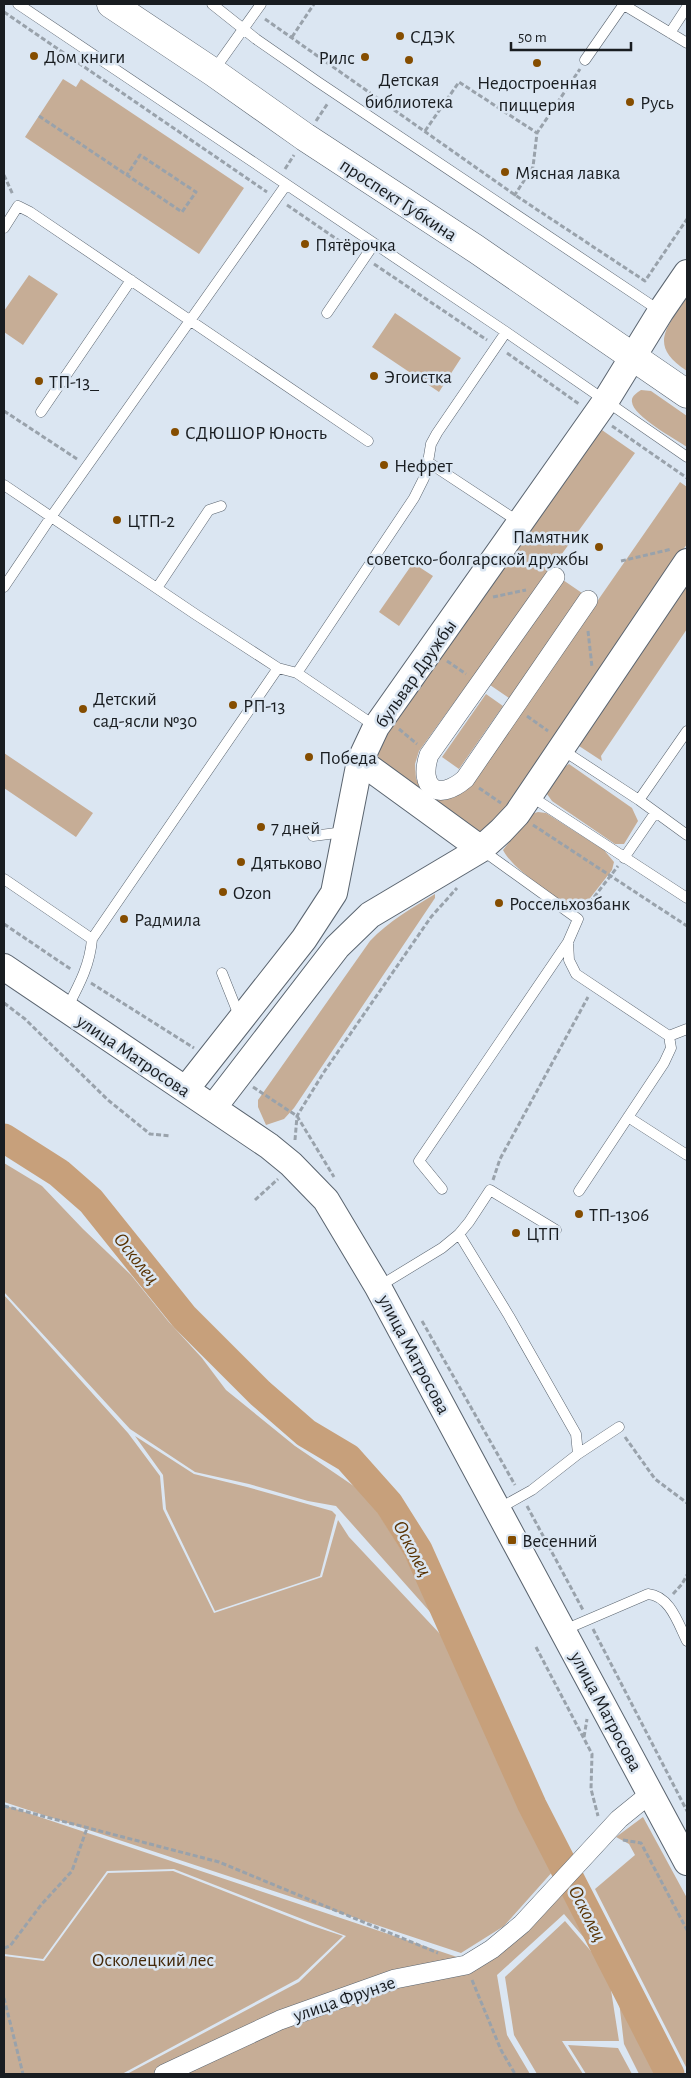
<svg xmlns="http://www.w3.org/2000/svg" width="691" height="2078" font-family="'Alegreya Sans',sans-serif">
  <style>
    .green { fill: #c6ad96 }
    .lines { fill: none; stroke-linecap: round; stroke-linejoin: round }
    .river { stroke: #c7a07b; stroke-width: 29 }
    .lane-casing { stroke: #5a646f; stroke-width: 11 }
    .street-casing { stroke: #5a646f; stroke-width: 20 }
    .secondary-casing { stroke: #5a646f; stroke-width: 28 }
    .primary-casing { stroke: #5a646f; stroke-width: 29 }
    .path { stroke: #99a2ab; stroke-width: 3; stroke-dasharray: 5 2.5; stroke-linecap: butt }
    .lane { stroke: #fff; stroke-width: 10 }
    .street { stroke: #fff; stroke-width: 19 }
    .secondary { stroke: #fff; stroke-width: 26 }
    .primary { stroke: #fff; stroke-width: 28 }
    .poi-dot { fill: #854d00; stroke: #dbe6f2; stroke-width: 2 }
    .labels { text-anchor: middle; stroke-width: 5; stroke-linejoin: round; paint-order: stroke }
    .poi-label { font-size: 19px; fill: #191d21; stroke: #dbe6f2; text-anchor: start }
    .street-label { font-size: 19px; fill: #191d21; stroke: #dbe6f2 }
    .park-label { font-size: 19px; fill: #44290a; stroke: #dbe6f2 }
    .water-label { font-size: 20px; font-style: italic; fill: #593303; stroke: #dbe6f2 }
  </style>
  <rect width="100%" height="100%" fill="#dbe6f2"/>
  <path class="green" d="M63,79l13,8 5,-8 163,109 -45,66 -174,-117z
    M29,275l29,19 -35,51 -19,-13v-21z
    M687,297v74c-39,-26 -21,-42 0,-74z
    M395,313l66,45 -22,34 -67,-45z
    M641,390l10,1 36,25v31c-12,-8 -54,-31 -55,-45 -1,-6 5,-9 9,-12z
    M599,428l36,25 -216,298 -4,13 1,15 13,14 16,7 13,-5 11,-9 211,-304 7,5v57l-182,268 -28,25 -103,-75 14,-32z
    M413,563l20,13 -34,50 -20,-14z
    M687,577v52l-86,127 1,5 -23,-15 -1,-5z
    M563,580l19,13 -73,105 -19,-13z
    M486,694l17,12 -44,63 -17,-12z
    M4,753l89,60 -17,24 -72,-49z
    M569,764l63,44 6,13 -14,23h-9l-63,-43 -5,-7c1,-12 12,-24 22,-30z
    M538,812l8,1 58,37 10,12 -2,8 -32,41 -7,-2c-19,-14 -59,-38 -70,-59l28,-36z
    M435,894v4l-141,210 -10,11 -18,6 -8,-18v-7l112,-159c19,-20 42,-33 65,-47z
    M4,1163l38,23 41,43 48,46 37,46 34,37 24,32 69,56 72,49 38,61 34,66 -103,-116 -28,-5 -59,-17 -54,-12 -65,-43 -126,-137z
    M4,1295l124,138 32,43 3,33 51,104 108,-36 16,-57 11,17 92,98 88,190 25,45 -50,56 -43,27 -457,-151z
    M135,1436l59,38 53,13 85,24 4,4 -16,61 -105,35 -49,-102 -3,-34z
    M4,1805l459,154 45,-32 49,-54 49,91 -42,-50 -67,61 10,60 23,39h-403l172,-92 47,-46 -172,-67 -67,2 -64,88 -39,-5z
    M643,1817l44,81v171l-92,-180 40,-34 -6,-11 -13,-7z
    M173,1871l137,54 33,11 -45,43 -176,95h-118v-118l40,5 64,-88z
    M565,1921l43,50 11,70h-57l21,33h-46l-23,-39 -9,-58z
    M617,1984l43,90h-21l-15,-30z
    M568,2045l50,3 14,26h-46z"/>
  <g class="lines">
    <path class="river" d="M4,1138l55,35 32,28 93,116 76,76 46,40 42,25 41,46 29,46 114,255 138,269"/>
    <defs>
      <path id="lane" d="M18,4l488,328 181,125
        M212,4l44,35 62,43 342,229
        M624,5l63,38
        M670,33l17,-26
        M585,60l39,-56
        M214,70l47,-66
        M4,228l14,-22 12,6 338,229
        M327,313l47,-69
        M506,332l-69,101 -6,11 -3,18 91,60
        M41,412l90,-132
        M4,485l191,129 83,54 19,5 78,53
        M4,587l47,-70 235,-332
        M157,588l52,-78 12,-4
        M297,673l117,-175 10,-20 4,-16
        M687,731l-48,69 48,35
        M561,749l78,51
        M529,795l158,103
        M313,836l31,-4
        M624,858l31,-45
        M4,879l88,60 186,-271
        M568,942l1,18 7,14 93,62 2,12 -7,15 -85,128
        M222,973l18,45
        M67,1008c12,-23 23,-43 25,-69
        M669,1036l18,-7
        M628,1117l59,38
        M442,1189l-23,-28 149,-219 10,-23 -96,-69
        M378,1287l64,-39 17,-14
        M578,1454l41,-27
        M498,1509l34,-19 46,-36 -2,-20 -67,-118 -50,-82 10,-12 21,-32 66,40
        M564,1630l84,-36c22,2 30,29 39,47"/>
      <path id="street" d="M555,577l-126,178c-11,33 9,47 36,24l123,-179
        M164,2074l116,-54 115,-41 71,-14 26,-16 30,-25 97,-105 32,-26"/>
      <path id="secondary" d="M360,761l121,88
        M4,967l265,179 22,18 35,36 52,87 309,575
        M186,1089l118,-150 30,-46 26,-132 16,-34 229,-325 56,-91 26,-38
        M213,1108l124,-161 33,-32 111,-66 20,-18 16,-17 170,-252"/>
      <path id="primary" d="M111,4l102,68 92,65 171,112 211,145"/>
    </defs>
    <use href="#lane" class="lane-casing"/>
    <use href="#street" class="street-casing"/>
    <use href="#secondary" class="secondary-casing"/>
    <use href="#primary" class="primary-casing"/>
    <path class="path" d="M4,12l263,180
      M265,19l250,176 130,86 42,-62
      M292,37l22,-33
      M39,116l143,96 14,-20 -56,-37 -13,20
      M316,121l12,-18
      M425,131l34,-49 78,51
      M285,169l9,-14
      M4,175l9,20
      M514,196l19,-29 4,-34 43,-64
      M287,205l67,46
      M374,264l113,76
      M507,353l72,51
      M4,411l73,48
      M612,426l75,52
      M621,561l51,-12
      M493,597l33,-7
      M588,631l4,36
      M447,661l19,13
      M527,716l21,15
      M399,729l18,15
      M479,788l22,15
      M533,825l154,101
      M585,909l33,-43
      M4,924l68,46
      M91,983l103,65
      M4,1003l21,16 83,81 42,34 20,2
      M253,1087l44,29 37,61
      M295,1140l2,-24 27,-44 107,-155 26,-29
      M493,1180l7,-21 88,-162
      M255,1200l23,-21
      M422,1321l93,164
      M625,1437l30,42 32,24
      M527,1506l56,104
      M673,1594l9,-10 5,-9
      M593,1629l94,182
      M536,1647l56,107 -1,35 7,27
      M584,1737l3,-18
      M4,1806l215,56 219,91
      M623,1840l18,3 46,87
      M4,1948l6,-2 31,-41 31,-34 15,-43
      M472,1980l29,70 14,24
      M4,1998l19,76"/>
    <use href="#lane" class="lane"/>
    <use href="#street" class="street"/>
    <use href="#secondary" class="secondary"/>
    <use href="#primary" class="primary"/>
  </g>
  <g class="poi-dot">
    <circle cx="400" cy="36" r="5"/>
    <circle cx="34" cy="56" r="5"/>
    <circle cx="365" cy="57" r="5"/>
    <circle cx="409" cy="60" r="5"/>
    <circle cx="537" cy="63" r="5"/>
    <circle cx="630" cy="102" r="5"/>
    <circle cx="505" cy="172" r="5"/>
    <circle cx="305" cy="244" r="5"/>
    <circle cx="374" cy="376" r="5"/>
    <circle cx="39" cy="381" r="5"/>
    <circle cx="175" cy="432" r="5"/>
    <circle cx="384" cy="465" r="5"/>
    <circle cx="117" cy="520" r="5"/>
    <circle cx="599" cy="547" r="5"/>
    <circle cx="233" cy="705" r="5"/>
    <circle cx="83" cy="709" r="5"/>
    <circle cx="309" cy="757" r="5"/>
    <circle cx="261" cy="827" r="5"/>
    <circle cx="241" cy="862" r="5"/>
    <circle cx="223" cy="892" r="5"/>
    <circle cx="499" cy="903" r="5"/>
    <circle cx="124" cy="919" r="5"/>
    <circle cx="579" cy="1214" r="5"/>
    <circle cx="516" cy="1233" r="5"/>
    <rect x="507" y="1535" width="10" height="10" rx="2.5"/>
  </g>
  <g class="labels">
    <g class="poi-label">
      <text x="410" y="43">СДЭК</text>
      <text x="44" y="63">Дом книги</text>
      <text x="355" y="64" text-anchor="end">Рилс</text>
      <text x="409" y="86" text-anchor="middle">Детская<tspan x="409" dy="22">библиотека</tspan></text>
      <text x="537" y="89" text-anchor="middle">Недостроенная<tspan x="537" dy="22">пиццерия</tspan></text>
      <text x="640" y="109">Русь</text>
      <text x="515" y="179">Мясная лавка</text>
      <text x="315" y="251">Пятёрочка</text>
      <text x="384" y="383">Эгоистка</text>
      <text x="49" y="388">ТП-13_</text>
      <text x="185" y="439">СДЮШОР Юность</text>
      <text x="394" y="472">Нефрет</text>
      <text x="127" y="527">ЦТП-2</text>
      <text x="589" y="543" text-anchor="end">Памятник<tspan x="589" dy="22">советско-болгарской дружбы</tspan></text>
      <text x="93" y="705">Детский<tspan x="93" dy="22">сад-ясли №30</tspan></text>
      <text x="243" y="712">РП-13</text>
      <text x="319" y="764">Победа</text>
      <text x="271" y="834">7 дней</text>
      <text x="251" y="869">Дятьково</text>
      <text x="233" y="899">Ozon</text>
      <text x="509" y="910">Россельхозбанк</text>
      <text x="134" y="926">Радмила</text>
      <text x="589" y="1221">ТП-1306</text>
      <text x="526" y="1240">ЦТП</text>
      <text x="522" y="1547">Весенний</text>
    </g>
    <g class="street-label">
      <text transform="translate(399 199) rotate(33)" y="7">проспект Губкина</text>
      <text transform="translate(415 673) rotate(-55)" y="7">бульвар Дружбы</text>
      <text transform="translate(134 1055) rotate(34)" y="7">улица Матросова</text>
      <text transform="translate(415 1354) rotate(62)" y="7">улица Матросова</text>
      <text transform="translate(607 1711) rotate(62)" y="7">улица Матросова</text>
      <text transform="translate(344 1998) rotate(-19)" y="7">улица Фрунзе</text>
    </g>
    <g class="park-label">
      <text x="153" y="1966">Осколецкий лес</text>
    </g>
    <g class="water-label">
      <text transform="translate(137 1258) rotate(51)" y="7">Осколец</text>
      <text transform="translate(413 1548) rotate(62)" y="7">Осколец</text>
      <text transform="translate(588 1913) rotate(63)" y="7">Осколец</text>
    </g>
  </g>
  <rect width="691" height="2078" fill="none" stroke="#191d21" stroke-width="10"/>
  <path d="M511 42v8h120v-8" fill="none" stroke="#191d21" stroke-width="2.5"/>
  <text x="518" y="42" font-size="15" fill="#191d21" stroke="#dbe6f2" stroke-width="4" paint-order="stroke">50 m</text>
</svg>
